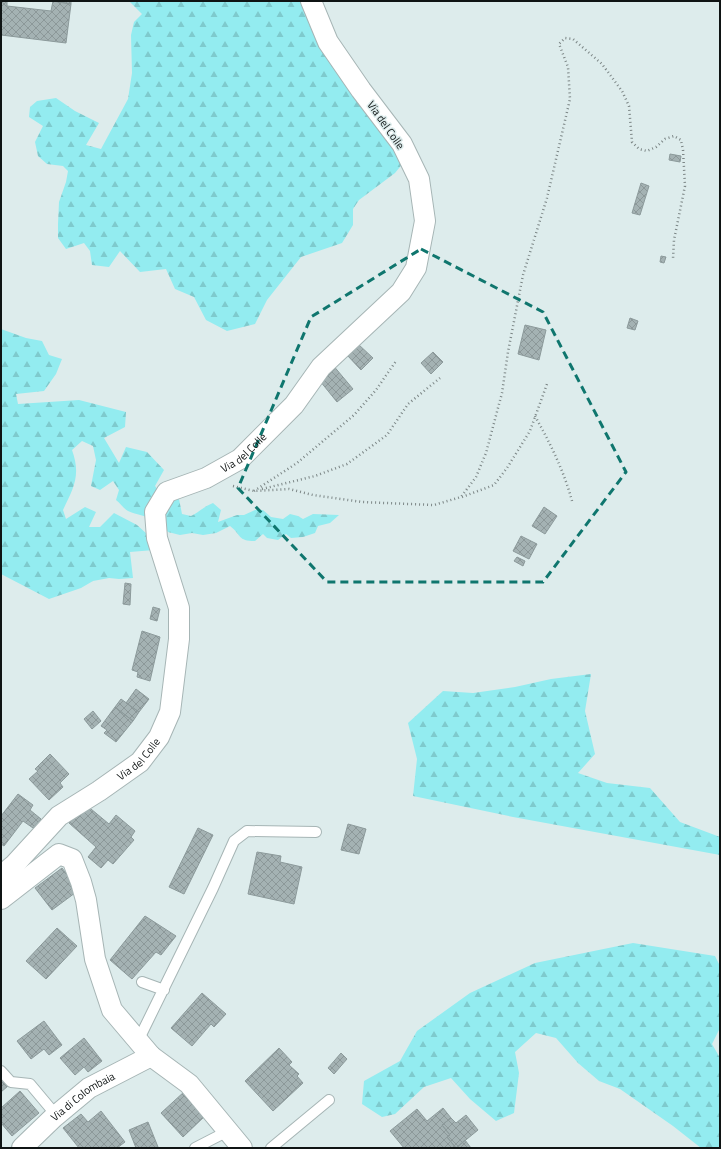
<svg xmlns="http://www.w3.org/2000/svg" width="721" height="1149" font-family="'Titillium Web',sans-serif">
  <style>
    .forest { fill: url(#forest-firs) }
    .building { fill: url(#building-cross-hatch); stroke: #8c9a9b }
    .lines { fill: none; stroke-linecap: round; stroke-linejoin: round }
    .service-casing { stroke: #a6b5b5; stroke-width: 12 }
    .minor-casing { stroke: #a6b5b5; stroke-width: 22 }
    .path { stroke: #7c8686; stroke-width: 2.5; stroke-dasharray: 1 3; stroke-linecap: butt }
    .service { stroke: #fff; stroke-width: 10 }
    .minor { stroke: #fff; stroke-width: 20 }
    .marked { fill: none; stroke: #0f766e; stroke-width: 3; stroke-dasharray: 8 5; stroke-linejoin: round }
    .labels { text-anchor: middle; stroke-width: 3; stroke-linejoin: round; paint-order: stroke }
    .street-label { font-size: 11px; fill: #0f1414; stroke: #ddecec }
  </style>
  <defs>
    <pattern id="forest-firs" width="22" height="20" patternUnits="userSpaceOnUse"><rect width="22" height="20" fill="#93ecf0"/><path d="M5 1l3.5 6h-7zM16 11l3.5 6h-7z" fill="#7ecacd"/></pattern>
    <pattern id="building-cross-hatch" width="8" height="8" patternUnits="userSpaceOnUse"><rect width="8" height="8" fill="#a4b2b3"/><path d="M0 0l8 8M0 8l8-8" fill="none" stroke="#8c9899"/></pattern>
  </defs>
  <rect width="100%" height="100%" fill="#ddecec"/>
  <path class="forest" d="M129,1h174l101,161 -9,11 -36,27 -6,9v16l-11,18 -41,14 -34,43 -12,24 -28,7 -21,-11 -12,-23 -19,-8 -9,-20 -26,3 -20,-21 -11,16 -17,-2 -2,-14 -6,-8 -18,6 -8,-11v-14l1,-22 7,-20 2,-11 -5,-5 -16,-2 -9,-8 -3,-14 8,-16 -14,-9 1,-10 7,-6 19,-3 19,13 24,12 -13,22 15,4 27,-50 4,-26 -1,-38 3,-13 8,-8z
    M1,329l25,9 16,3 7,14 13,4 -6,15 -12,17 -28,3 2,10 61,-4 47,12 -1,15 -21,11 15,25 7,-16 21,5 17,18 -9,16 12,17 12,-4 3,15 9,2c8,-4 14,-10 22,-13l8,7 -3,12 19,-7h7l11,-5h8l8,7 12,2 7,-5 8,2 5,3 10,-5 26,1 -9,8 -12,3 -3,7 -12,4 -12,1 -5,-4 -8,6 -11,-2 -4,-4 -8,7c-18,0 -13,-6 -25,-15l-14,7 -13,2 -11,-2 -12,2 -12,-3c-12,-17 -24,-14 -40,-21 -4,-2 -8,-8 -12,-11l3,-10 -6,-9 -13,9 -9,-4 5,-26 -3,-14 -11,-5 -10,9c9,25 2,37 -9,60l3,9 19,-12 11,5 -7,15h11l14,-14 23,12 10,9 7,16 -24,2 3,26 -14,1 -10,-1 -16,3 -12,7 -32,11 -48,-25z
    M591,674l-6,37 10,43 -17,19 29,10 43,5 30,34 40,15v18l-207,-38 -100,-21 4,-37 -9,-36 35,-32 30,2 42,-6 36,-8z
    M633,943l82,13 5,10v62l-8,16 8,14v90h-19l-28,-22 -53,-37 -21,-8 -21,-18 -22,-25 -20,-5 -21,19 4,21 -5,40 -18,8 -26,-22 -19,-21 -27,9 -29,27 -13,3 -20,-13 2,-23 36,-20 17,-30 53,-38 65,-30z"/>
  <path class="building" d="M1,1h6v5l44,5 2,-10 18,3 -5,39 -65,-8z
    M53,1h18v3z
    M670,154l11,2 -1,6 -11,-2z
    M641,183l8,3 -9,29 -8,-2z
    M661,256l5,1 -2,6 -4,-1z
    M630,318l8,3 -3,9 -8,-2z
    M525,325l21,5 -7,30 -21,-6z
    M358,344l15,14 -12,12 -14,-15z
    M433,352l10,10 -12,12 -10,-11z
    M332,364l21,25 -16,13 -17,-21z
    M544,507l13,9 -12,18 -13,-8z
    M521,536l16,8 -8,15 -16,-8z
    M517,557l8,4 -2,5 -9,-5z
    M125,583l6,1 -1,21 -7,-1z
    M153,607l7,2 -3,12 -7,-2z
    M142,631l18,6 -10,44 -13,-4 1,-5 -6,-2z
    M136,689l13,10 -10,13 -13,-9z
    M121,699l18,13 -6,9 -18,-14z
    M115,707l18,14 -17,21 -12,-9 3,-3 -6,-4z
    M93,711l8,10 -9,8 -8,-10z
    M50,754l19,20 -9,9 3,4 -14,13 -20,-21 9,-8 -3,-2z
    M18,794l15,11 -3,5 11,9 -8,9 -10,-7 -19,25 -3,-2v-28z
    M85,804l24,20 7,-9 19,16 -4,6 3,3 -21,24 -5,-4 -7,8 -13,-11 8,-10 -27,-24z
    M348,824l18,5 -7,25 -18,-4z
    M198,828l15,7 -29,59 -15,-7z
    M257,852l24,4 -1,6 22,5 -8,37 -46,-10z
    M62,868l17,22 -27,20 -17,-22z
    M145,916l31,20 -15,19 -5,-3 -24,27 -22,-19z
    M57,928l20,18 -31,33 -20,-18z
    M202,993l24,21 -12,13 -3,-3 -19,22 -21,-18z
    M44,1021l18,24 -13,10 -5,-6 -13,10 -14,-18z
    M84,1038l18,23 -14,11 -4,-5 -9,8 -15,-17z
    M279,1048l13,14 -3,3 10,9 -2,2 6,7 -30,28 -28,-30z
    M341,1053l6,6 -13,15 -6,-6z
    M1,1077l7,9 -7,6z
    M20,1091l19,22 -27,23 -11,-13v-15z
    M185,1091l21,24 -23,22 -22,-24z
    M443,1108l8,10 -9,7 8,10 -3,2 9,11h-52l-14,-17 27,-22 10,12z
    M101,1111l24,31 -8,6h-38l-16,-20 18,-14 7,8z
    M466,1115l12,15 -22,18 -9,-11 3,-2 -8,-10 9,-7 5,5z
    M148,1122l10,25 -2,1h-20l-7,-18z
    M465,1140l6,8h-15z"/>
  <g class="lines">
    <defs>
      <path id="service" d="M142,982l22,8
        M138,1041l75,-153 21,-47 13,-10 69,1
        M1,1071l10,11 19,2 26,31
        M195,1148l33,-17
        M271,1148l58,-48"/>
      <g id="minor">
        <path id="s1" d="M1,876l14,-12 44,-48 40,-25 41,-29 19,-25 11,-25 9,-73v-31l-22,-70 -2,-26 12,-20 39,-14 34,-19 54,-54 27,-38 80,-75 15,-24 9,-47 -6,-42 -17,-35 -41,-54 -33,-48 -17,-41"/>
        <path d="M1,899l58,-45 13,5 9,23 5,18 9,59 17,51 39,46 38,28 53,64"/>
        <path id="s2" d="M22,1148l31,-30 36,-30 62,-32"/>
      </g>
    </defs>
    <use href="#service" class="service-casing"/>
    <use href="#minor" class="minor-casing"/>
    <path class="path" d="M535,416c15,27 29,55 37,85
      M233,486l21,5 35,-2 24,6 49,7 72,3 27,-8 15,-20 10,-24 16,-60 6,-41 15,-77 24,-77 23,-99 -2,-32 -9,-23 6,-6 8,1 29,25 20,27 7,15 3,36 7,7 8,2 9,-4 9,-8 9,-3 7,4 2,10 2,36 -11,54 -1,19
      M262,489l53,-13 32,-12 40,-29 21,-31 32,-26
      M254,491l43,-28 57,-48 22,-25 20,-29
      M462,497l32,-12 13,-17 23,-37 17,-47"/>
    <use href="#service" class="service"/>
    <use href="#minor" class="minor"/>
  </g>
  <path class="marked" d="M421,249l122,63 83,160 -83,110h-216l-89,-94 73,-171z"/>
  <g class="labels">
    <g class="street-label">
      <text transform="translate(386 125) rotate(55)" y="4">Via del Colle</text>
      <text dy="4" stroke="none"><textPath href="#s1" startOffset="554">Via del Colle</textPath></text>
      <text dy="4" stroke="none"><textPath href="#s1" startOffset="182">Via del Colle</textPath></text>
      <text dy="4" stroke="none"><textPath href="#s2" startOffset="80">Via di Colombaia</textPath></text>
    </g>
  </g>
  <rect width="721" height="1149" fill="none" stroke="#0f1414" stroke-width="4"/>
</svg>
